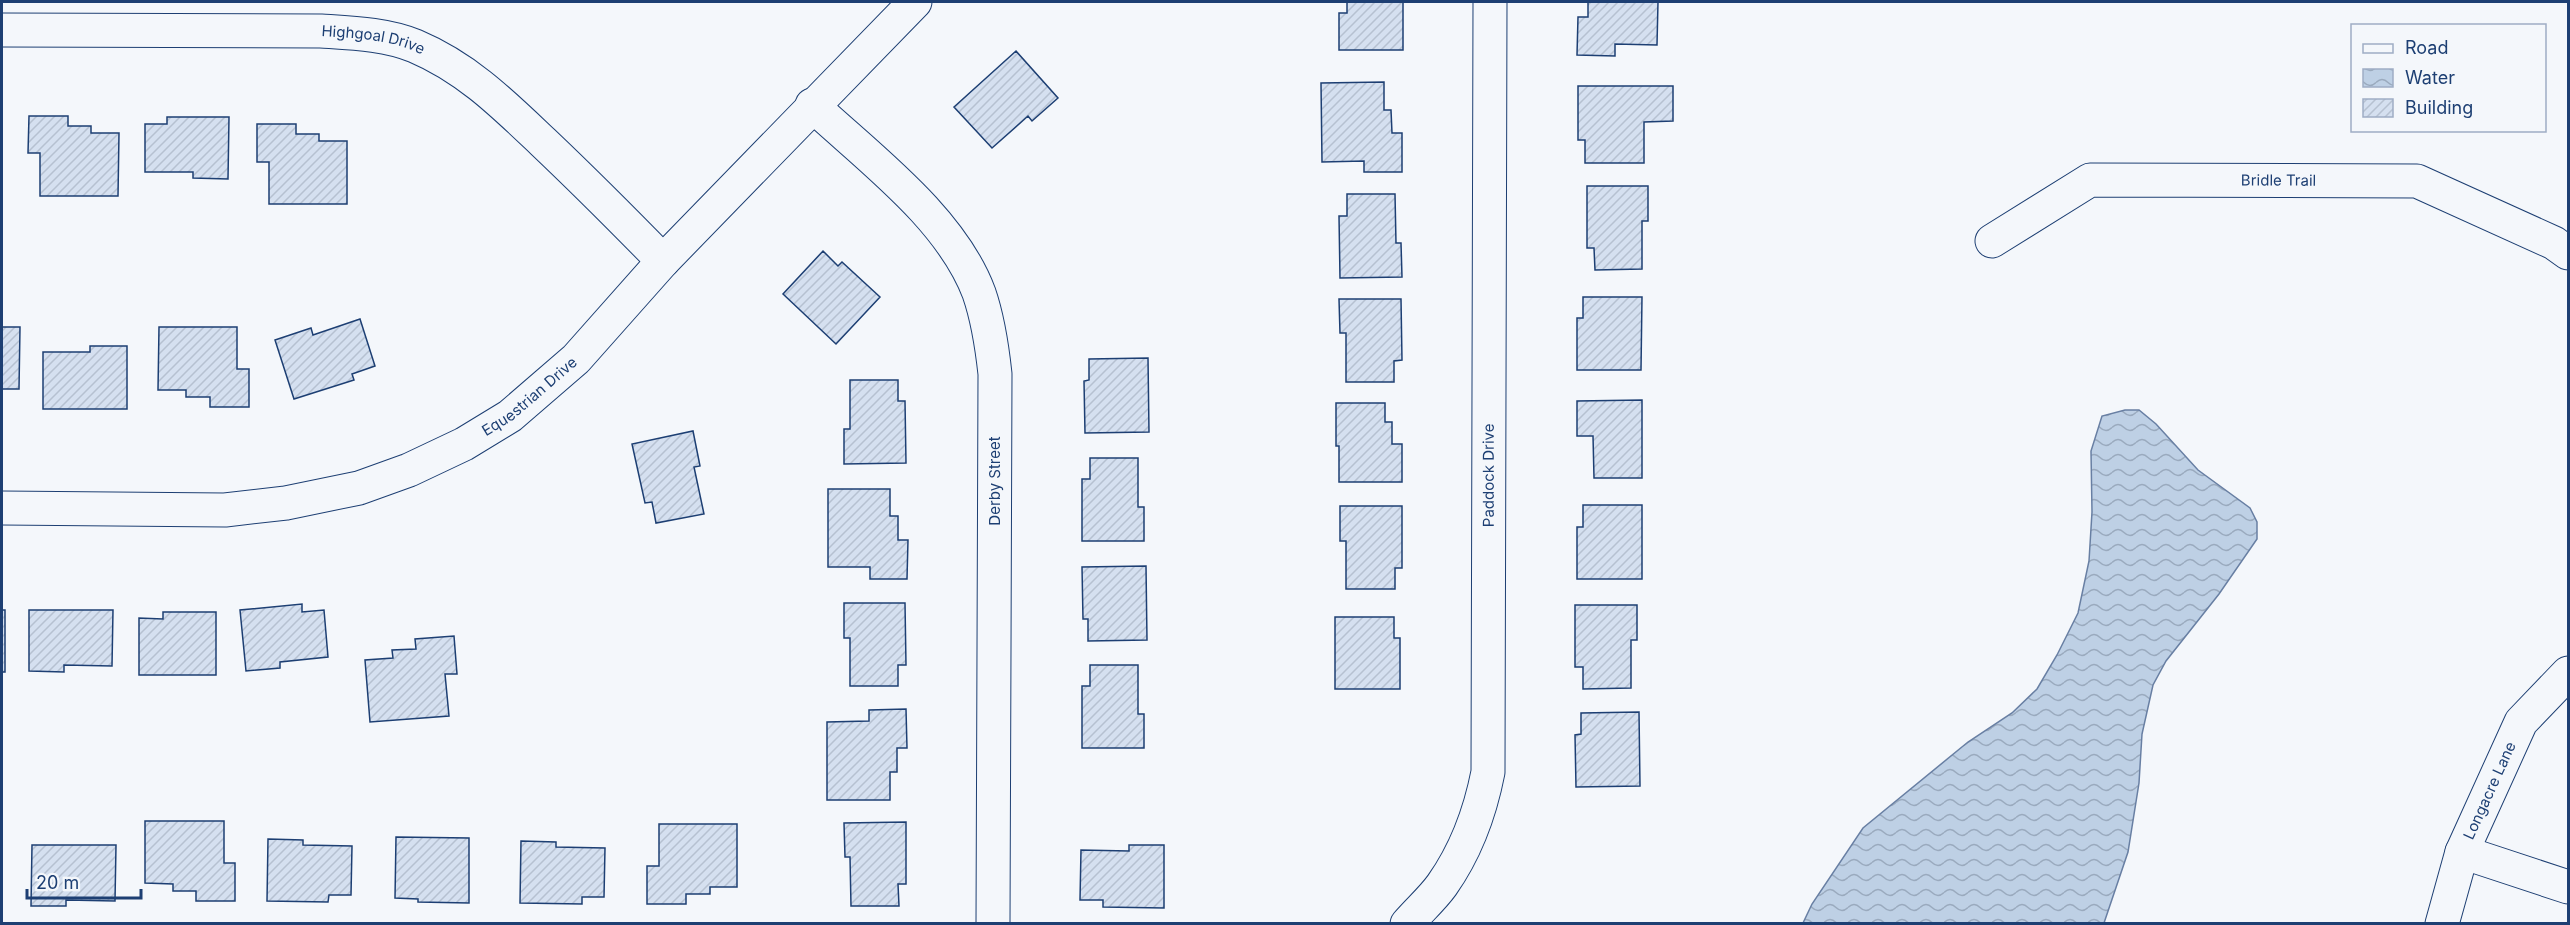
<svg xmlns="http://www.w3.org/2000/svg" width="2570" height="925" font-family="Inter,sans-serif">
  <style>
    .water { fill: url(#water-waves); stroke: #687fa3; stroke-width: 1.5 }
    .building { fill: url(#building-hatch); stroke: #1d3f73; stroke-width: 1.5 }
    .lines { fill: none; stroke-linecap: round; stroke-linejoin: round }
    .minor-casing { stroke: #1d3f73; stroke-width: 35 }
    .minor { stroke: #f4f7fb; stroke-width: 33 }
    .labels { text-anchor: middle; stroke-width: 4.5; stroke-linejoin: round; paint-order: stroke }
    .street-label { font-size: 15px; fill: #1d3f73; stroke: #f4f7fb }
  </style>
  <defs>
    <pattern id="water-waves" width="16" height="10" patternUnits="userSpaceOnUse" patternTransform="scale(1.5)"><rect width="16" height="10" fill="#bed0e5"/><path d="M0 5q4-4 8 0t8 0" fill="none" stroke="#9aaabe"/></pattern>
    <pattern id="building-hatch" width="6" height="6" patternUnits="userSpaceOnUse" patternTransform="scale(1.5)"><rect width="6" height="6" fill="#d5e0f0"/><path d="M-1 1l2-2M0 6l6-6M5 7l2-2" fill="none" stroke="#b6c1d1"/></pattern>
  </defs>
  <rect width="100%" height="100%" fill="#f4f7fb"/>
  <path class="water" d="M2125,410h14l17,14 42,46 52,38 7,14v17l-38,55 -53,67 -13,24 -11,49 -3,49 -11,69 -24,71h-301l9,-19 51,-76 105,-86 44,-29 25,-24 20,-34 21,-42 11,-52 3,-49 -1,-61 11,-35z"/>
  <path class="building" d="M1347,2h56v48h-64v-37h8z
    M1588,2h70l-1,43 -42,-1v12l-38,-1 1,-38h10z
    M1016,51l42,47 -26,23 -4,-5 -36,32 -38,-41z
    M1384,82v28h7l1,23h10v39h-38v-11l-42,1 -1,-79z
    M1578,86h95v35l-29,1v41h-59v-23h-7z
    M29,116h39v10h23v7h28l-1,63h-78v-43h-12z
    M167,117h62l-1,62 -35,-1v-6h-48v-48h22z
    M257,124h39v10h23v7h28v63h-78v-42h-12z
    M1587,186h61v35h-6v48l-47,1 -1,-22h-7z
    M1347,194h48l1,49h5l1,34 -62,1 -1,-62h8z
    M823,251l15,15 4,-4 38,35 -44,47 -53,-50z
    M1583,297h59l-1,73h-64v-52h6z
    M1339,299h62l1,61 -8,1v21h-48v-49h-6z
    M360,319l15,47 -23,8 2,6 -60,19 -19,-59 36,-12 2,7z
    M2,327h18l-1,62h-17z
    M159,327h78v42h12v38h-39v-10h-24v-7h-28z
    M90,346h37v63h-84v-57h47z
    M1148,358l1,74 -64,1 -1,-52 5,-1v-21z
    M850,380h48v21h7l1,62 -62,1v-35h6z
    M1642,400v78h-48l-1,-42h-16v-35z
    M1336,403h49v19h7v22h10v38h-63v-36h-3z
    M693,431l7,35 -6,1 10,47 -48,9 -4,-21 -7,1 -13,-59z
    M1090,458h48v49h6v34h-62v-62h8z
    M828,489h62v27h8v24h10l-1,39h-37v-12h-42z
    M1583,505h59v74h-65v-52h6z
    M1340,506h62v62h-7v21h-49v-48h-6z
    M1146,566l1,74 -59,1v-22h-5l-1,-52z
    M844,603h61l1,62h-8v21h-48v-48h-6z
    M302,604v8l22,-2 4,47 -48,5v6l-34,3 -6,-61z
    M1575,605h62v35h-6v48l-48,1v-22h-8z
    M2,610h3v62h-3z
    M29,610h84l-1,56 -48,-1v7l-35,-1z
    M163,612h53v63h-77v-57l24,1z
    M1335,617h59v21h6v51h-65z
    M454,636l3,38h-12l4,42 -79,6 -5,-62 28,-2 -1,-8 24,-1 -1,-10z
    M1090,665h48v49h6v34h-62v-62h8z
    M906,709l1,39h-10v24h-7v28h-63v-78l42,-1v-11z
    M1639,712l1,74 -64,1 -1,-52 6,-1v-21z
    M145,821h79v42h11v38h-39v-10h-23v-7l-28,-1z
    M906,822v62h-8l1,22h-48l-1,-49h-5l-1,-34z
    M659,824h78v63h-27v7h-24v10h-39v-38h12z
    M396,837l73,1v65l-51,-1v-3l-23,-1z
    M268,839l35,1v5l49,1 -1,49h-22l-1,7 -61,-1z
    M521,841l35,1v5l49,1 -1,49h-22v7l-62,-1z
    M32,845h84l-1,56 -49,-1v6h-35z
    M1129,845h35v63l-61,-1v-7h-23l1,-50 48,1z"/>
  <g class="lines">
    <defs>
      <g id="minor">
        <path id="s1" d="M2,30l319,1c31,2 65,3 94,15 52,22 88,58 128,96 40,38 80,78 120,119"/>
        <path d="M812,105c57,53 139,113 167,188 9,26 13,53 16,81l-2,550"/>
        <path id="s2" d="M1992,241l98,-61 327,1 137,62 14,10"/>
        <path id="s3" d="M2,508l223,2 61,-7 73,-15 50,-18 55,-26 46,-28 66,-57 87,-98 252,-259"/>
        <path d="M2462,852l106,35"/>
        <path id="s4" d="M1407,924c11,-13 25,-25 35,-39 24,-34 38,-72 46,-113l2,-770"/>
        <path id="s5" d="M2442,924l20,-72 59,-130 47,-49"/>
      </g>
    </defs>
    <use href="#minor" class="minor-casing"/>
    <use href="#minor" class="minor"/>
  </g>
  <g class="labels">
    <g class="street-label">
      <text dy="5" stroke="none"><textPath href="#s1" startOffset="372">Highgoal Drive</textPath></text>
      <text dy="5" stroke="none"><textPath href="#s2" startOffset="304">Bridle Trail</textPath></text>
      <text dy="5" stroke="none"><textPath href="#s3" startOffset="554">Equestrian Drive</textPath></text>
      <text dy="5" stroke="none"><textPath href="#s4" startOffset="472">Paddock Drive</textPath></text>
      <text transform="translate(995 481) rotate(-90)" y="5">Derby Street</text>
      <text dy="5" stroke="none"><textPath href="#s5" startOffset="142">Longacre Lane</textPath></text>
    </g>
  </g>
  <rect width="2570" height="925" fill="none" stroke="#1d3f73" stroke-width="6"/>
  <rect x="2351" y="24" width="195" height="108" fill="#f4f7fb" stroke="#9eadc5" stroke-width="1.5"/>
  <rect x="2363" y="44" width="30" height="9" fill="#f4f7fb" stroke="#9eadc5" stroke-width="1.5"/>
  <text x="2405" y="54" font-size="18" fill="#1d3f73">Road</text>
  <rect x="2363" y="69" width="30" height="18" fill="url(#water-waves)" stroke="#9eadc5" stroke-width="1.5"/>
  <text x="2405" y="84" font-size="18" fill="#1d3f73">Water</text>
  <rect x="2363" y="99" width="30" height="18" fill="url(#building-hatch)" stroke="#9eadc5" stroke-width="1.5"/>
  <text x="2405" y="114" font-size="18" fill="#1d3f73">Building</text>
  <path d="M27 889v9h114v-9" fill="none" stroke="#1d3f73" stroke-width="3"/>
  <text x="36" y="889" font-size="18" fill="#1d3f73" stroke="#f4f7fb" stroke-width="4.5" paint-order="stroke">20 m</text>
</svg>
